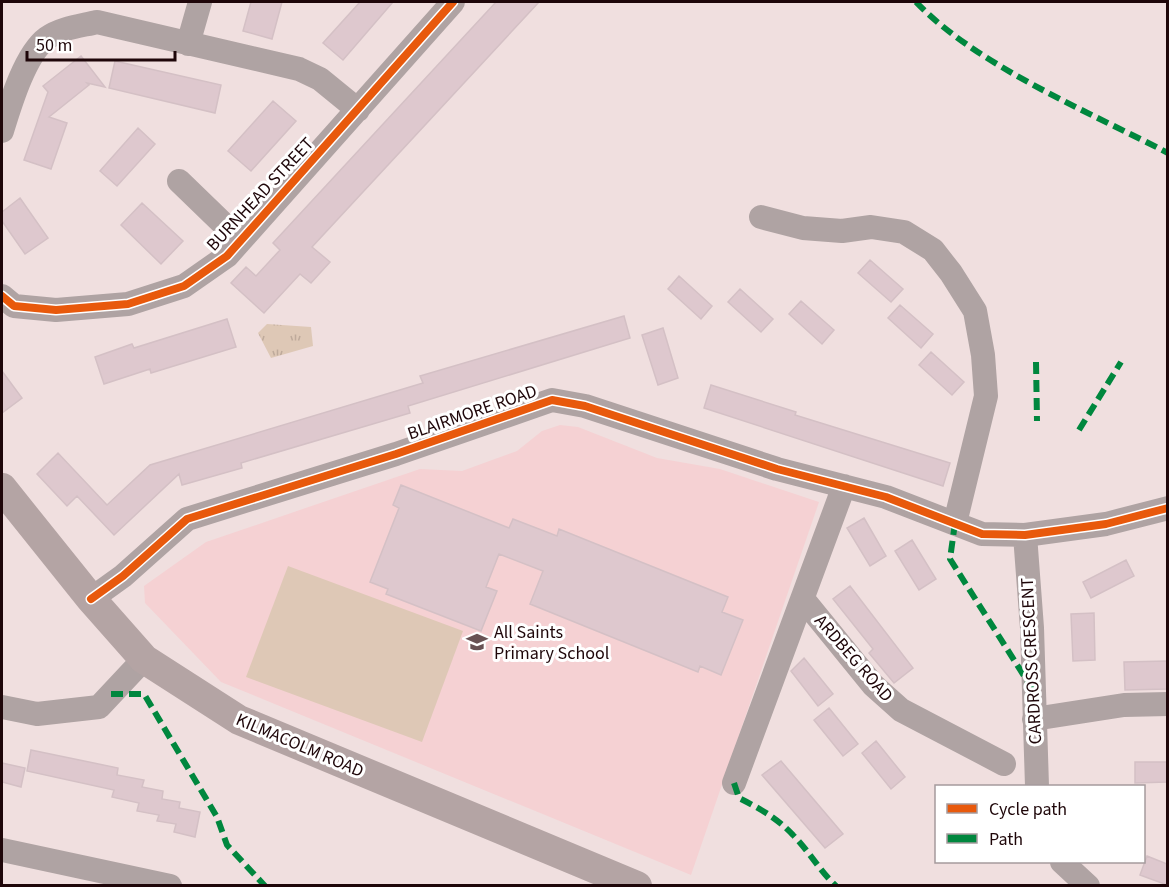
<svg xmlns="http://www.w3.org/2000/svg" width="1169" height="887" font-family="'Source Sans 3',sans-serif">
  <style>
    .built { fill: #f5d1d3 }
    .grass { fill: #dec8b6 }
    .park { fill: url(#park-tufts) }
    .building { fill: #dec8ce; stroke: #d4c0c5; stroke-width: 1.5 }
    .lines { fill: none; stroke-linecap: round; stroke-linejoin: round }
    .minor { stroke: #afa3a3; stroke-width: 24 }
    .major { stroke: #b4a4a4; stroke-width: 30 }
    .quiet { stroke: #00873e; stroke-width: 6; stroke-dasharray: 12 6; stroke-linecap: butt }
    .cycleway-casing { stroke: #fff; stroke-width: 11 }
    .cycleway { stroke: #e8590c; stroke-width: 8 }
    .labels { text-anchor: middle; stroke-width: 6; stroke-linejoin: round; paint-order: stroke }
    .street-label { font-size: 18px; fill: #1e0609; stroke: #fff }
    .poi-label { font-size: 18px; fill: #1e0609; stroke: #fff; text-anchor: start }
  </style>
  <defs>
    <pattern id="park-tufts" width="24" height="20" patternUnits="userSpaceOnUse" patternTransform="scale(1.5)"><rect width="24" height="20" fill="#dec8b6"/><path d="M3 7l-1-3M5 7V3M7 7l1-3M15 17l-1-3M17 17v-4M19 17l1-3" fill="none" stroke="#beaa9b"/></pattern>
  </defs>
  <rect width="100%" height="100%" fill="#f0dfdf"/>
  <path class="built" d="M560,425l18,2 79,31 63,11 99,33 -128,373 -470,-193 -76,-79 -1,-17 62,-44 214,-73 42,2 55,-20 25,-20z"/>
  <path class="grass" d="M288,566l175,65 -41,111 -176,-65z"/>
  <path class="park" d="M267,324l44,3 2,19 -42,12 -13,-25z"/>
  <path class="building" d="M251,2h31l-10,37 -29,-8z
    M360,2h33l-50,58 -20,-17z
    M496,2h43l-227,245 18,15 -19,21 -11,-9 -36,39 -33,-30 15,-16 10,9 24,-26 -7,-7z
    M81,56l24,31 -18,-4 2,2 -40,32 18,6 -16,46 -27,-9 24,-68 -5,-6z
    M115,61l106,24 -6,28 -106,-25z
    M273,101l23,20 -45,50 -23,-20z
    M138,128l17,16 -38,42 -17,-15z
    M20,198l28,40 -23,16 -23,-33v-9z
    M142,203l41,38 -22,23 -40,-39z
    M870,260l33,29 -12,13 -33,-29z
    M679,276l33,30 -11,13 -33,-30z
    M740,289l33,30 -12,13 -33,-30z
    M801,301l33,29 -12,14 -33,-30z
    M900,305l33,29 -12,14 -33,-30z
    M624,316l6,22 -222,68 2,7 -169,50 1,5 -60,17 -3,-11 -65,61 -37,-39 -10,10 -30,-32 21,-21 49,52 43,-40 273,-82 -3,-7z
    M227,319l9,28 -85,26 -1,-4 -46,15 -9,-27 37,-13 2,4z
    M663,328l15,50 -20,7 -16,-50z
    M931,352l33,30 -12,13 -33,-30z
    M2,371l20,27 -20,15z
    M711,385l85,27 -1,3 155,48 -7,23 -239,-78z
    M401,485l108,43 4,-9 44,17 2,-7 169,68 -6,15 21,8 -22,55 -21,-9 -2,6 -168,-68 13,-33 -44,-17 -13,33 11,4 -16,40 -95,-37 2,-5 -18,-7 29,-74 -6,-3z
    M864,518l22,38 -16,10 -23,-38z
    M912,540l24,39 -17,11 -24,-39z
    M1126,560l8,16 -43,22 -8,-16z
    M850,586l63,82 -19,15 -25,-30 4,-4 -40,-50z
    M1094,613l1,47 -22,1 -2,-47z
    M804,658l29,36 -15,12 -27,-35z
    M1167,661v28l-42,1 -1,-28z
    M829,708l29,36 -15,12 -29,-36z
    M876,741l29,36 -14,12 -29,-36z
    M31,750l87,18 -1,7 27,5 -2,7 21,4 -1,8 18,3 -1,6 21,4 -5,25 -21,-5 2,-8 -19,-3 2,-6 -22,-4 2,-8 -27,-6 2,-7 -87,-19z
    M781,761l62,73 -18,14 -63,-73z
    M1135,762h32v20l-32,1z
    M2,763l23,5 -4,19 -19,-5z
    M1147,856l20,8v21l-27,-10z"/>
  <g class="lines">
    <path class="minor" d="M188,44l12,-42
      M2,131c8,-26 23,-77 45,-93 14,-10 34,-12 50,-16l202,47 21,10 38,31
      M179,181l61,59
      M761,217l42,11 39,3 29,-4 33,5 29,18 18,23 24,38 8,44 3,41 -31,127
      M2,296l12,10 42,4 72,-6 56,-18 43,-30 226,-254
      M1025,535l7,93 5,158
      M91,599l32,-23 64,-57 209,-65 156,-54 33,6 192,63 109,28 96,37 43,1 81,-11 62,-16
      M803,599l70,86 28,25 103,54
      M2,707l35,7 62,-7 45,-48
      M1034,719l90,-14 44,-1
      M734,783l110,-297
      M2,850l168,36
      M1062,862l26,24"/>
    <path class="major" d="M2,488l89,111 53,60 95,61 398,166"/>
    <path class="quiet" d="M916,2c60,63 173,110 252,151
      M1036,362l1,59
      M1079,430l42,-68
      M955,523l-5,36 83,131
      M111,694h33l73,123 10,28 38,41
      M734,783l5,15c20,10 38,20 54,37 16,16 26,35 43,51"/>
    <defs>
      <path id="cycleway" d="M2,296l12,10 42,4 72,-6 56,-18 43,-30 226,-254
        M91,599l32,-23 64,-57 209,-65 156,-54 33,6 192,63 109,28 96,37 43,1 81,-11 62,-16"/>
    </defs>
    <use href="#cycleway" class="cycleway-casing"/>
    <use href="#cycleway" class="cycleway"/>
  </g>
  <defs>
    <symbol id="school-bare" viewBox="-9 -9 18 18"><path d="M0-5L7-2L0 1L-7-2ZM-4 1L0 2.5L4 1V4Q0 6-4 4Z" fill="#685254" stroke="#fff" stroke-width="2.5" paint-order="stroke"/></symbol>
  </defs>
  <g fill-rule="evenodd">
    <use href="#school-bare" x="462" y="627" width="30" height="30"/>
  </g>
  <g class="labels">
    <g class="street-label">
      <text transform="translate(260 194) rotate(-47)" y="6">BURNHEAD STREET</text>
      <text transform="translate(472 412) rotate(-19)" y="6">BLAIRMORE ROAD</text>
      <text transform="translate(854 658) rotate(49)" y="6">ARDBEG ROAD</text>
      <text transform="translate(1031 661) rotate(-93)" y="6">CARDROSS CRESCENT</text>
      <text transform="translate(300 745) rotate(23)" y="6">KILMACOLM ROAD</text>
    </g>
    <g class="poi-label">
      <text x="494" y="638">All Saints<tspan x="494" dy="21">Primary School</tspan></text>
    </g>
  </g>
  <rect width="1169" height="887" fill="none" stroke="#1e0609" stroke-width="6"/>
  <rect x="935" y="785" width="210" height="78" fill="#ffffff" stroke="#a59b9d" stroke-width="1.5"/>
  <rect x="947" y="804" width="30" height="9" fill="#e8590c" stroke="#a59b9d" stroke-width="1.5"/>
  <text x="989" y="815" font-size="18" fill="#1e0609">Cycle path</text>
  <rect x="947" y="834" width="30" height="9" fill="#00873e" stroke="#a59b9d" stroke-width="1.5"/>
  <text x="989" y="845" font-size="18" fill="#1e0609">Path</text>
  <path d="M27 51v9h148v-9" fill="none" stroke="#1e0609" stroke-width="3"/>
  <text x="36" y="51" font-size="18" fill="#1e0609" stroke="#ffffff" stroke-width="4.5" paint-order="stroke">50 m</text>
</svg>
